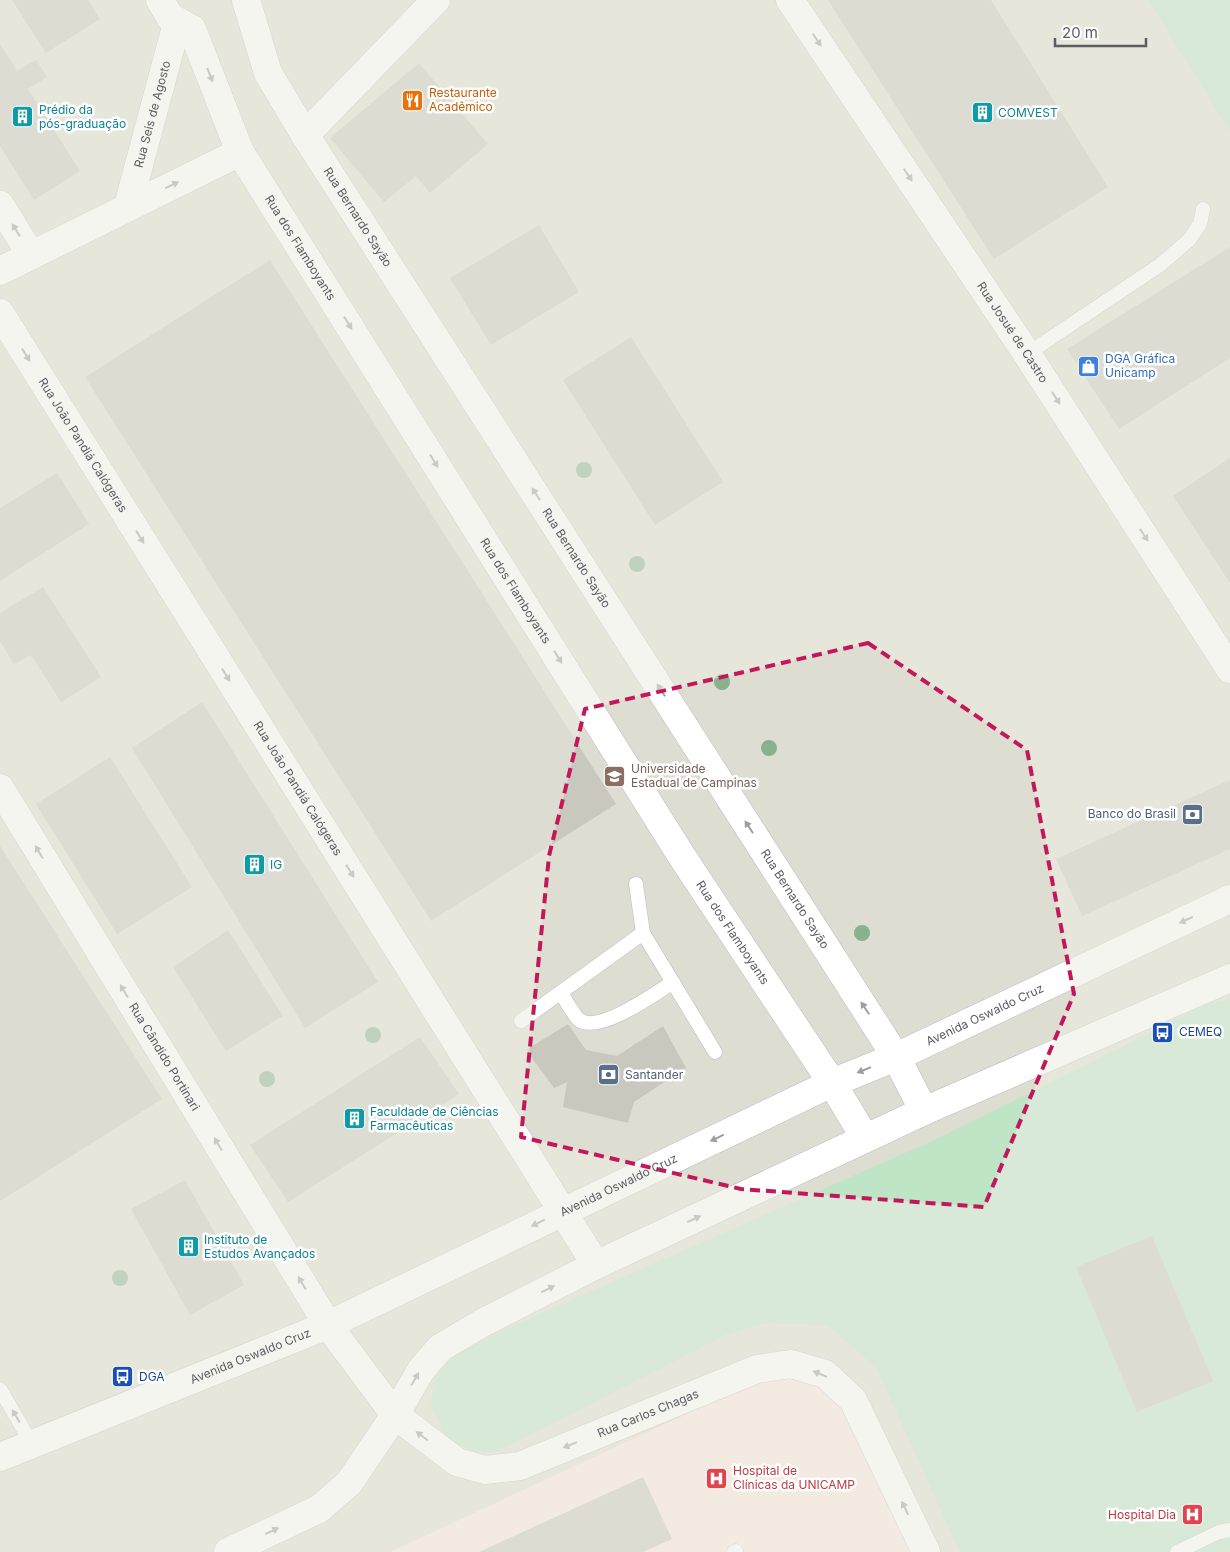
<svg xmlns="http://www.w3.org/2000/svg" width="1230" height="1552" font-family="Inter,sans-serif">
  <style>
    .education { fill: #ddddd1 }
    .medical { fill: #fbe7de }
    .green { fill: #bfe5c7 }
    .building { fill: #c8c8bf }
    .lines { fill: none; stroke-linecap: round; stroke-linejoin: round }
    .service-casing { stroke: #babbc1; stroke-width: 15 }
    .minor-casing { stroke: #babbc1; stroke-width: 29 }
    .tertiary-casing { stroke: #babbc1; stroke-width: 29 }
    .service { stroke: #fff; stroke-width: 14 }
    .minor { stroke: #fff; stroke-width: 28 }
    .tertiary { stroke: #fff; stroke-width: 28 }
    .tree { fill: #88b18e }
    .oneway { fill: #9d9ea1 }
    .marked { fill: none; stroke: #c2185b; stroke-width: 4; stroke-dasharray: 10 6; stroke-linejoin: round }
    .labels { text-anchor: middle; stroke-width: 5; stroke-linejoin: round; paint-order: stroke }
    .food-label { font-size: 12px; fill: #c56008; stroke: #fff; text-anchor: start }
    .culture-label { font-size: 12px; fill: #0d838f; stroke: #fff; text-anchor: start }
    .street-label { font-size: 12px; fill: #5b5d63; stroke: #fff }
    .shop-label { font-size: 12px; fill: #366cbe; stroke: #fff; text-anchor: start }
    .education-label { font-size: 12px; fill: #785e54; stroke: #fff; text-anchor: start }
    .service-label { font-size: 12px; fill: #4e5e75; stroke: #fff; text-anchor: end }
    .transit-label { font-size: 12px; fill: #164399; stroke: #fff; text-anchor: start }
    .health-label { font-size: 12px; fill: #be3a42; stroke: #fff; text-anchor: start }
  </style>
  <rect width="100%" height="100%" fill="#edede3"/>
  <path class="education" d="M0,0h1230v1552h-1230z"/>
  <path class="medical" d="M801,1373l48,32 74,147h-533l376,-175z"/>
  <path class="green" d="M1148,0h82v131z
    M1230,999v553h-270l-84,-185 -49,-42 -59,-2 -41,11 -230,118 -26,-1 -24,-13 -16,-33 5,-31 20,-20 48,-24 435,-192 271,-135z"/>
  <path class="building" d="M12,0h76l12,19 -54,34z
    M828,0h163l117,187 -114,72z
    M0,44l17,27 19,-11 11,17 -19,12 52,82 -46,29 -34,-54z
    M419,63l69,81 -58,49 -14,-17 -32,26 -54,-64z
    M539,225l40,67 -88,53 -41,-67z
    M1230,247v111l-111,71 -52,-80z
    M270,260l346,544 -185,117 -346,-544z
    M631,337l92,145 -68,43 -92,-145z
    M1230,458v125l-57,-87z
    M57,473l32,51 -89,57v-73z
    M43,587l58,90 -40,25 -30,-47 -17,9 -14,-23v-28z
    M202,702l176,280 -73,46 -173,-280z
    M110,757l82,130 -75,47 -81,-130z
    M1230,780v69l-148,67 -26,-57z
    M0,846l162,253 -162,102z
    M228,930l55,86 -57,35 -53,-84z
    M568,1024l18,26 31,6 46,-30 23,42 -52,34 -6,21 -65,-16 4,-25 -13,6 -28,-38z
    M420,1037l39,57 -171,108 -38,-57z
    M185,1180l59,105 -54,30 -59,-106z
    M1152,1236l61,145 -76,31 -61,-145z
    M643,1477l29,62 -29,13h-164z"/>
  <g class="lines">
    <defs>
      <path id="service" d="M1027,354l133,-89 29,-25 11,-16 3,-15
        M643,933l72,119
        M561,993c5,8 11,19 17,26 19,17 78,-26 95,-37
        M521,1021l122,-88 -7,-49
        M0,1389l32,55
        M734,1552l2,-1
        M1177,1552l42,-20 11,-2"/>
      <g id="minor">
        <path id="s1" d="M160,0l10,17 22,12 48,123 441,703 151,228 33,55"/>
        <path id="s2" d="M246,0l22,73 37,62 591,922 28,54"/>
        <path id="s3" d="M790,0l237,354 203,315"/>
        <path d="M305,135l131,-135"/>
        <path d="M0,205l31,50"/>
        <path id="s4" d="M128,206l49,-183"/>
        <path d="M0,271l240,-119"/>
        <path id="s5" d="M0,313l596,952"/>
        <path id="s6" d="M0,788l328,537 67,90 62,47 28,8 35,-4 237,-97 34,-5 34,10 28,26 73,152"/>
      </g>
      <g id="tertiary">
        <path id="s7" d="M0,1457l328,-132 504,-242 64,-26 334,-158"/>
        <path d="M228,1552l91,-43 30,-26 46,-68 26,-45 19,-22 44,-26 112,-57 328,-154 306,-133"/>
      </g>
    </defs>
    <use href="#service" class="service-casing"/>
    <use href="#minor" class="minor-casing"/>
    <use href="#tertiary" class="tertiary-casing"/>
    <use href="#service" class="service"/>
    <use href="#minor" class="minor"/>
    <use href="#tertiary" class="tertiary"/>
  </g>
  <g class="tree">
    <circle cx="584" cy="470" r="8"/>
    <circle cx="637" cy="564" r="8"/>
    <circle cx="722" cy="682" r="8"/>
    <circle cx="769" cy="748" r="8"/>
    <circle cx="862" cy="933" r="8"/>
    <circle cx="373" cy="1035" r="8"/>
    <circle cx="267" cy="1079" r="8"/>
    <circle cx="120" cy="1278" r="8"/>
  </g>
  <defs><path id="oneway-solid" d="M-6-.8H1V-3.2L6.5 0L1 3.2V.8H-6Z" transform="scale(1.25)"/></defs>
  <g class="oneway">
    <use href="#oneway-solid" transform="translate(817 40) rotate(56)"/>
    <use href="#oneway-solid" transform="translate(210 75) rotate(68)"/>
    <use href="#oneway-solid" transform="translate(908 175) rotate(56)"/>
    <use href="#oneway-solid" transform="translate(172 185) rotate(-26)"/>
    <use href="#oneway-solid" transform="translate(16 230) rotate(-122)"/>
    <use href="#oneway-solid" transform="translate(348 323) rotate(58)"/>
    <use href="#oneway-solid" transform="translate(26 355) rotate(58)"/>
    <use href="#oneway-solid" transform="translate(1056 398) rotate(57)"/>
    <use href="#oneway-solid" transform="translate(434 461) rotate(58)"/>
    <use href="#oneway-solid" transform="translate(536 494) rotate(-123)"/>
    <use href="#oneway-solid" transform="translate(1144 535) rotate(57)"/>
    <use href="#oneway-solid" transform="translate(140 537) rotate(58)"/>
    <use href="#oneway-solid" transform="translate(558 657) rotate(58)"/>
    <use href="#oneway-solid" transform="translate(226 675) rotate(58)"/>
    <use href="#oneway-solid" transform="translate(661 690) rotate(-123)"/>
    <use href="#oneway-solid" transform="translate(749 827) rotate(-123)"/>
    <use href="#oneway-solid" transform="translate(39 852) rotate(-121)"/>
    <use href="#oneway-solid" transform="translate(350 871) rotate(58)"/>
    <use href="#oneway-solid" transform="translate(1186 920) rotate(155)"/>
    <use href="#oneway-solid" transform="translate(124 991) rotate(-121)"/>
    <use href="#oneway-solid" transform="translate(865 1008) rotate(-123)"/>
    <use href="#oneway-solid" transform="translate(864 1070) rotate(158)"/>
    <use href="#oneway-solid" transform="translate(717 1138) rotate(154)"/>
    <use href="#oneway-solid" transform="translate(218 1144) rotate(-121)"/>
    <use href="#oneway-solid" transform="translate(694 1219) rotate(-25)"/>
    <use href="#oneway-solid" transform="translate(538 1223) rotate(154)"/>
    <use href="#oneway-solid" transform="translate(302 1283) rotate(-121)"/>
    <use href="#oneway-solid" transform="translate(548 1289) rotate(-27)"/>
    <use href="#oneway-solid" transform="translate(820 1374) rotate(-157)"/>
    <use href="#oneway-solid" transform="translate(415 1379) rotate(-60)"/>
    <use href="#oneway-solid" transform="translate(16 1416) rotate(-120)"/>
    <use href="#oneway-solid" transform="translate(422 1436) rotate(-143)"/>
    <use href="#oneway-solid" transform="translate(570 1445) rotate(158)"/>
    <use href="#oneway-solid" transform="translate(905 1508) rotate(-116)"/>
    <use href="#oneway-solid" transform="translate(272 1531) rotate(-25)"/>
  </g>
  <path d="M0 0H1230V1552H0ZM868,643l159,107 47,244 -90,213 -243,-18 -220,-52 28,-281 36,-147z" fill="#edede3" fill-opacity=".55" fill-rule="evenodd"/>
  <path class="marked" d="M868,643l159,107 47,244 -90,213 -243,-18 -220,-52 28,-281 36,-147z"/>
  <defs>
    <symbol id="restaurant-square" viewBox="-11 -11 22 22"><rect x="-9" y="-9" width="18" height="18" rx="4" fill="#e8710a" stroke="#fff"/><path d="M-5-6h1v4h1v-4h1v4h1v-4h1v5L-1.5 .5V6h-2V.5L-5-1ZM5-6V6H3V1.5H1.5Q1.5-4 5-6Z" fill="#fff"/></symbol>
    <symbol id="building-square" viewBox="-11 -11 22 22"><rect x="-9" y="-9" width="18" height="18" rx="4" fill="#0f9aa8" stroke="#fff"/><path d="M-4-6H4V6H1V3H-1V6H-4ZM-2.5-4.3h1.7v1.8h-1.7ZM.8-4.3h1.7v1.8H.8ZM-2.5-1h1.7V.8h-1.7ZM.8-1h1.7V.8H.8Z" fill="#fff"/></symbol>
    <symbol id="shop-square" viewBox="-11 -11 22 22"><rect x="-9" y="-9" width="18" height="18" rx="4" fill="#3f7fe0" stroke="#fff"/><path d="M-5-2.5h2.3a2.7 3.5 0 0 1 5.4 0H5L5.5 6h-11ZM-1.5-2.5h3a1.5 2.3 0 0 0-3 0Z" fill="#fff"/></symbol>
    <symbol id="university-square" viewBox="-11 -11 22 22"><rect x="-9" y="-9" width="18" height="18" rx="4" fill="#8d6e63" stroke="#fff"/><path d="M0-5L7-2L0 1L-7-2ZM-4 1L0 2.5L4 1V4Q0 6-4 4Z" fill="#fff"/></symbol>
    <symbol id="bank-square" viewBox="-11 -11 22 22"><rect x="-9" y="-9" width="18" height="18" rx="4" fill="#5c6f8a" stroke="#fff"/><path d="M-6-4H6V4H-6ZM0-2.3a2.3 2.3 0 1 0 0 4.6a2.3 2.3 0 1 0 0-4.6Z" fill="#fff"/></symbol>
    <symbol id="bus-square" viewBox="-11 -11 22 22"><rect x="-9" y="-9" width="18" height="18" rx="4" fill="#1a4fb4" stroke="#fff"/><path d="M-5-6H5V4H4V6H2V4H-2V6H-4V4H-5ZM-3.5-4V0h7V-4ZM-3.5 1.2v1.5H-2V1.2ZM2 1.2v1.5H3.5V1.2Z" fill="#fff"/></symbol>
    <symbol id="hospital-square" viewBox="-11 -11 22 22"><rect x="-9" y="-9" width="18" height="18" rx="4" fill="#e0444e" stroke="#fff"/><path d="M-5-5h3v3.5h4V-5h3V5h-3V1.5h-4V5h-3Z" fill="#fff"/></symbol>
  </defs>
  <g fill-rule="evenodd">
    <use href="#restaurant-square" x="400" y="88" width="25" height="25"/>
    <use href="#building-square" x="970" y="100" width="25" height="25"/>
    <use href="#building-square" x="10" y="104" width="25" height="25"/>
    <use href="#shop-square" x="1076" y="354" width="25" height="25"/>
    <use href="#university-square" x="602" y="764" width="25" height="25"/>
    <use href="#bank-square" x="1180" y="802" width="25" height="25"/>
    <use href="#building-square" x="242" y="852" width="25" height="25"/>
    <use href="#bus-square" x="1150" y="1020" width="25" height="25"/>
    <use href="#bank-square" x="596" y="1062" width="25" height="25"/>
    <use href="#building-square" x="342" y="1106" width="25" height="25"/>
    <use href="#building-square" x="176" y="1234" width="25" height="25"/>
    <use href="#bus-square" x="110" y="1364" width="25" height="25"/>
    <use href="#hospital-square" x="704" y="1466" width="25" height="25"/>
    <use href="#hospital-square" x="1180" y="1502" width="25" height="25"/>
  </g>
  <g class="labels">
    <g class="food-label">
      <text x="429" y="97">Restaurante<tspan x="429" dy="14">Acadêmico</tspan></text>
    </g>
    <g class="culture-label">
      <text x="39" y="114">Prédio da<tspan x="39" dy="14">pós-graduação</tspan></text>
      <text x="998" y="117">COMVEST</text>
      <text x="270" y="869">IG</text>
      <text x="370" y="1116">Faculdade de Ciências<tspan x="370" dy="14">Farmacêuticas</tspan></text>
      <text x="204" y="1244">Instituto de<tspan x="204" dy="14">Estudos Avançados</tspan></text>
    </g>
    <g class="street-label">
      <text dy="4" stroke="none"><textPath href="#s4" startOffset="95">Rua Seis de Agosto</textPath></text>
      <text dy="4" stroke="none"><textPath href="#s2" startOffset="246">Rua Bernardo Sayão</textPath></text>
      <text dy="4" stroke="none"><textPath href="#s1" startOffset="290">Rua dos Flamboyants</textPath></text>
      <text dy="4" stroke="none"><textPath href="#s3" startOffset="400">Rua Josué de Castro</textPath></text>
      <text dy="4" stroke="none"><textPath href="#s5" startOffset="156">Rua João Pandiá Calógeras</textPath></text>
      <text dy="4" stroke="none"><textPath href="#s2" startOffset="651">Rua Bernardo Sayão</textPath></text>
      <text dy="4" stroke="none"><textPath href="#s1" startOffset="695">Rua dos Flamboyants</textPath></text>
      <text dy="4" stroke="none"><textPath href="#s5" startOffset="561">Rua João Pandiá Calógeras</textPath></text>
      <text dy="4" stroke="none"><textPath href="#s2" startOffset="1056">Rua Bernardo Sayão</textPath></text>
      <text dy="4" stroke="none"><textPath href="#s1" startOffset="1100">Rua dos Flamboyants</textPath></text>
      <text dy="4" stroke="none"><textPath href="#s7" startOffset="1080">Avenida Oswaldo Cruz</textPath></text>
      <text dy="4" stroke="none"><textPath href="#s6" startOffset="315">Rua Cândido Portinari</textPath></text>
      <text dy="4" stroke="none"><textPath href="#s7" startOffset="676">Avenida Oswaldo Cruz</textPath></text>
      <text dy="4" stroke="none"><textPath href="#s7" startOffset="270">Avenida Oswaldo Cruz</textPath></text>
      <text dy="4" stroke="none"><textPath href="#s6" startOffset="1022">Rua Carlos Chagas</textPath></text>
    </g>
    <g class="shop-label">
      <text x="1105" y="363">DGA Gráfica<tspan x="1105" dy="14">Unicamp</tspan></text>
    </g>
    <g class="education-label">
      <text x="631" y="773">Universidade<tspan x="631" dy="14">Estadual de Campinas</tspan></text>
    </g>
    <g class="service-label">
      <text x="1176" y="818">Banco do Brasil</text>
      <text x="625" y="1079" text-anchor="start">Santander</text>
    </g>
    <g class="transit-label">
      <text x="1179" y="1036">CEMEQ</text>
      <text x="139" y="1381">DGA</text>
    </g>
    <g class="health-label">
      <text x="733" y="1475">Hospital de<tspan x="733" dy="14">Clínicas da UNICAMP</tspan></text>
      <text x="1176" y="1519" text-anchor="end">Hospital Dia</text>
    </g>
  </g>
  <path d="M1055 38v8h91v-8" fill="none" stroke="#5b5d63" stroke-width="2.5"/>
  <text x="1062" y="38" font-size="15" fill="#5b5d63" stroke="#ffffff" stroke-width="4" paint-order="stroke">20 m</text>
</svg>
